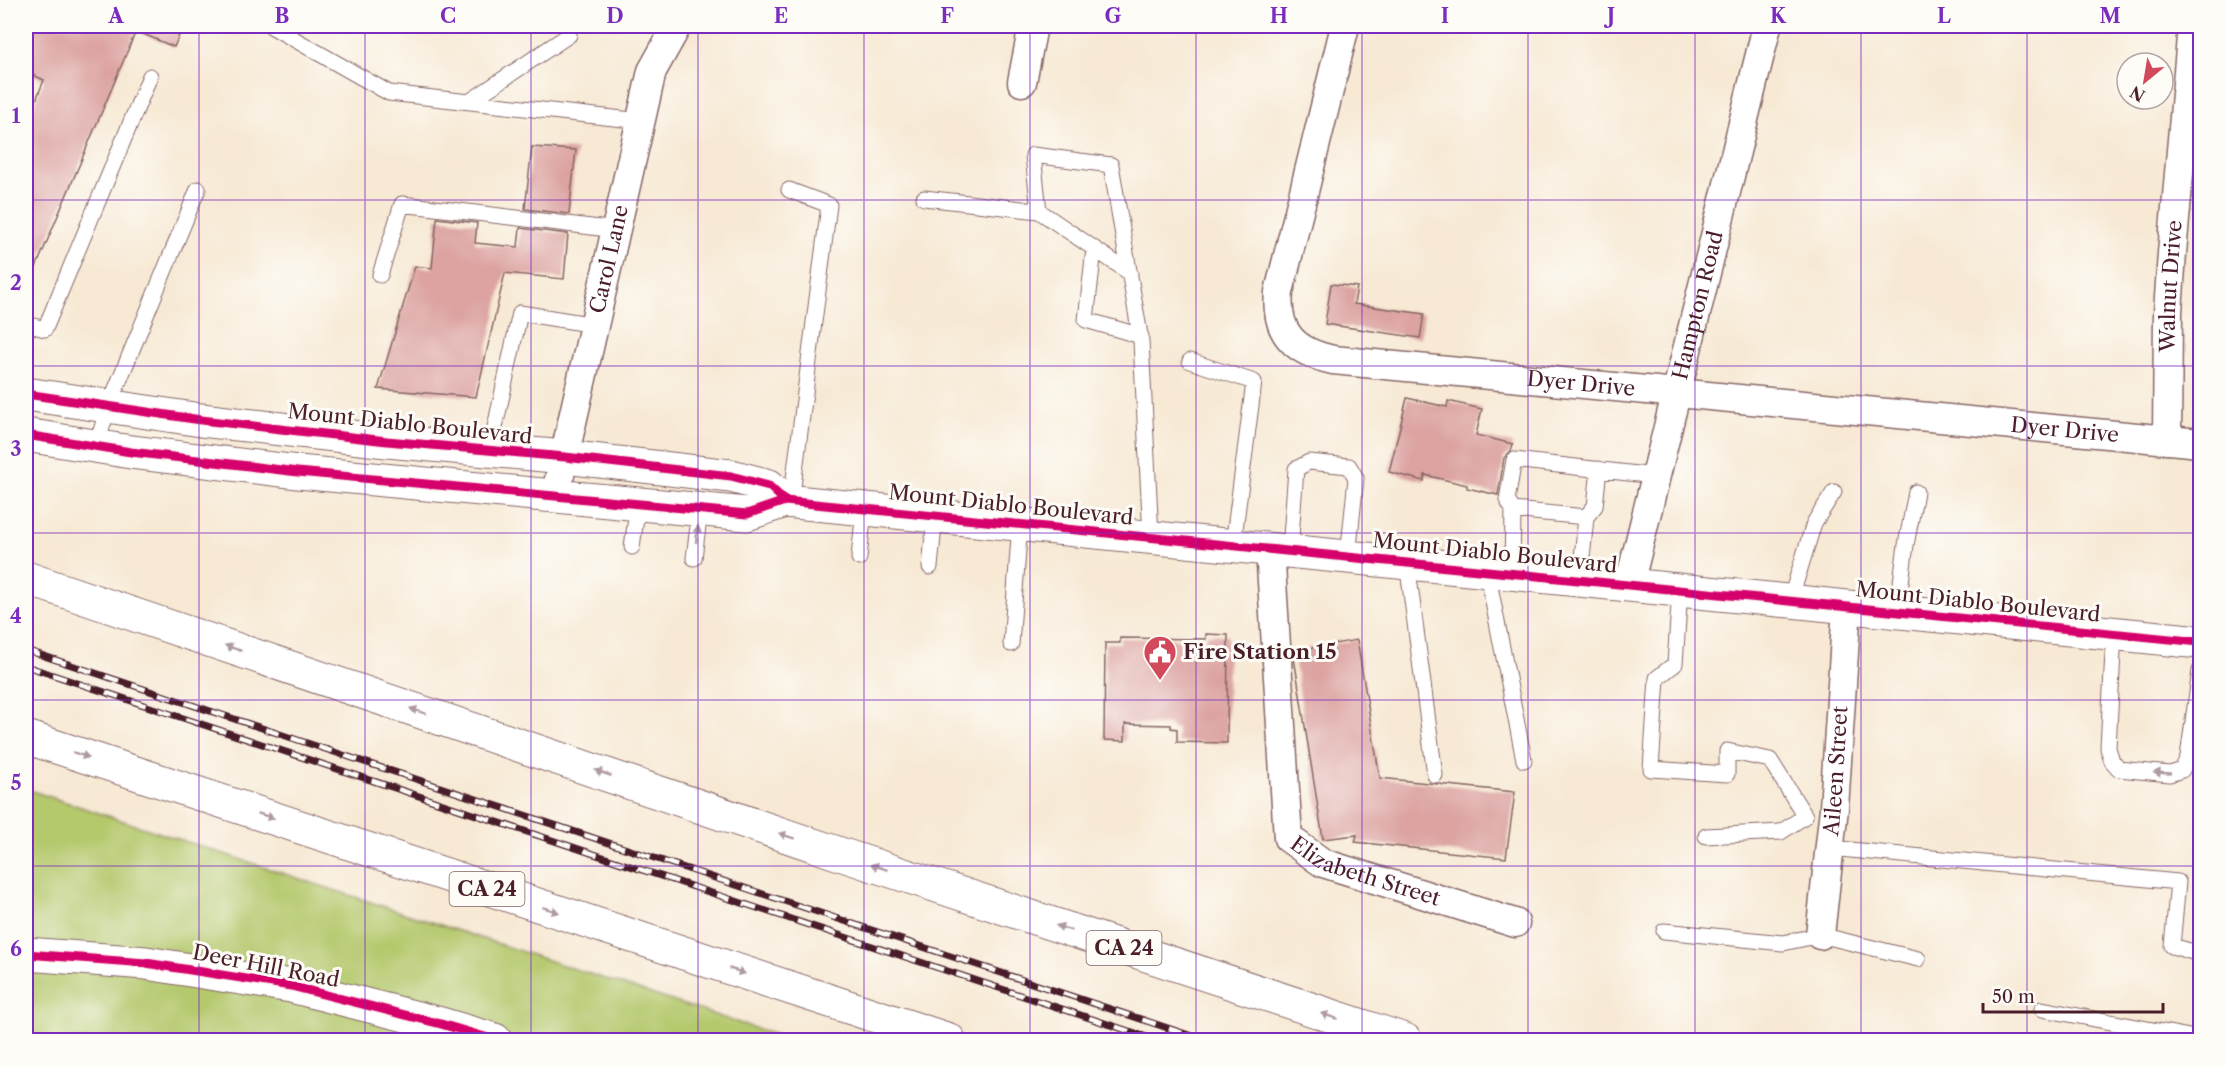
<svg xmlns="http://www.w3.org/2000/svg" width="2226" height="1066" font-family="'Libre Caslon Text',serif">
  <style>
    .green { fill: #b4c86c; stroke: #7f744c; stroke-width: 1.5 }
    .building { fill: #dca3a1 }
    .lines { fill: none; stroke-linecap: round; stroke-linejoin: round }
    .lane-casing { stroke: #876666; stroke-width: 17 }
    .street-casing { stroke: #876666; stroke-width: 31 }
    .secondary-casing { stroke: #876666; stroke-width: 35 }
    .highway-casing { stroke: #876666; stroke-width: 35 }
    .lane { stroke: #fff; stroke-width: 15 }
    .street { stroke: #fff; stroke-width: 28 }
    .secondary { stroke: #fff; stroke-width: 33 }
    .highway { stroke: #fff; stroke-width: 33 }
    .rail-casing { stroke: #4a1f2b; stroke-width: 7 }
    .rail { stroke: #fdfcf7; stroke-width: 4.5; stroke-dasharray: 14; stroke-linecap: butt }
    .cycleway-casing { stroke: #fdfcf7; stroke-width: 13 }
    .cycleway { stroke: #d6006c; stroke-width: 9 }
    .oneway { fill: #ae9aa0 }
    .grid { fill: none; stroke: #7b2cbf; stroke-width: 1.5; stroke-opacity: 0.55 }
    .labels { text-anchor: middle; stroke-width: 6; stroke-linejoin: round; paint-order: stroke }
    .shield { fill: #fdfcf7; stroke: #806168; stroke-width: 1.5 }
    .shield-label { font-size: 20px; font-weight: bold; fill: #4a1f2b }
    .street-label { font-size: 21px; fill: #4a1f2b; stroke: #fdfcf7 }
    .poi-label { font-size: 21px; font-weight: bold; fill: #4a1f2b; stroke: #fdfcf7; text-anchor: start }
    .neatline { fill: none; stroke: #7b2cbf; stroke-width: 2 }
    .grid-label { font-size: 20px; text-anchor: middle; font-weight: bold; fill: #7b2cbf }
  </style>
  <rect width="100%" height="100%" fill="#fdfcf7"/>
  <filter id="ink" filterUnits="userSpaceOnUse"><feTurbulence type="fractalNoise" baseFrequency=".0167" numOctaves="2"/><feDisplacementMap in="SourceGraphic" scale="12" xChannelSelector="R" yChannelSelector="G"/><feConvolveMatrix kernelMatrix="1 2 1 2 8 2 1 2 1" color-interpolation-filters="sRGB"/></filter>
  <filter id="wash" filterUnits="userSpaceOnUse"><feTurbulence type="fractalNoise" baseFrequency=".008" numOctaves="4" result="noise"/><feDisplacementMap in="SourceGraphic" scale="24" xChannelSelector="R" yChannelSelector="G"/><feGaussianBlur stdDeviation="1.35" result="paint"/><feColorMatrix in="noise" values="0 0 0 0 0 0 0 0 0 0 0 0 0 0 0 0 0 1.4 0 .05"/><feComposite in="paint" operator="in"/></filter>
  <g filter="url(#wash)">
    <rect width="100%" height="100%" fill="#f7e9d4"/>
    <path class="green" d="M26,789l765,251h-765z"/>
    <g id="blocks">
      <path class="building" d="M26,26h157l-9,21 -38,-16 -110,260v-166l18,-45 -18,-8z
        M532,147l44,3 -7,64 -44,-5z
        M437,218l40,5 -2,20 43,4 2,-19 48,6 -4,45 -59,-6 -29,124 -98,-8 37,-123 17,2z
        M1331,284l26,3 -3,17 70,10 -4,24 -95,-14z
        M1407,398l40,9 1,-6 34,8 -6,26 37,9 -2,7 -7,7 -6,37 -31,-7v-3l-42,-10 -1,6 -35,-9z
        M1206,634l22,1 -1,108 -50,-1v-13l-6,-1v-3l-46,-1v17l-21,-1 1,-97h15v-5l86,1z
        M1357,640l23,138 135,14 -9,66 -151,-16 2,-7 -34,4 -30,-188z"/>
    </g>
  </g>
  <g filter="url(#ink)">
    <use href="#blocks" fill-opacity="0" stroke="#876666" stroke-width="1.5"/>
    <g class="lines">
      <defs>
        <path id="lane" d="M271,26l118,67 252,28
          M469,102l100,-67
          M789,190l40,15 -38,297
          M924,198l115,13
          M1094,249l-8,71 55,16
          M1130,273l-91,-62 -6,-56 78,10 30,176 10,196
          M380,275l22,-71 214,26
          M26,324l19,5 105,-253
          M1190,361l64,21 -21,163
          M96,447l12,-39 90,-219
          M490,450l30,-137 75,12
          M1513,510l73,7
          M632,547l6,-43
          M1290,551l6,-82 13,-7 40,4 7,12 -8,79
          M694,558l6,-48
          M859,558l5,-49
          M1407,562l28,213
          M930,567l5,-51
          M1487,571l37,189
          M1512,573l1,-63 -6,-10 7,-40 141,16
          M1580,580l6,-63 9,-11 4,-37
          M1680,590l-5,74 -18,14 -6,91 76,5v-23l43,9 35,56 -24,16 -75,4
          M1790,601l24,-78 20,-31
          M1897,612l9,-67 10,-53
          M2114,633l-6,115 4,13 7,8 51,5 12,-4 6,-13 12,-86
          M1011,644l9,-120
          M1830,848l348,34 -6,64 28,8
          M1664,931l119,12 37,-8 98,24
          M2042,1009l158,30"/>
        <g id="street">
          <path id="s1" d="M1345,26l-66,266c-4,40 15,60 54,68l867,83"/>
          <path d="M1022,82l11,-56"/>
          <path id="s2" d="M2167,440l1,-128 4,-59 20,-227"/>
          <path id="s3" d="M555,497l97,-426 25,-45"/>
          <path id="s4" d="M1270,549l18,289 35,25 192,60"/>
          <path id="s5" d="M1629,585l138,-559"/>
          <path id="s6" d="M1820,935l14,-127 13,-202"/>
        </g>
        <path id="secondary" d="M26,394l175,26 186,21 178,16 166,19 38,10 16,15
          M26,435l105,17 167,20 449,42 38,-13 1415,141
          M26,954l120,9 145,23 150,38 54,16"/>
        <path id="highway" d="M26,578l817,277 562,185
          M26,737l923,303"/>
      </defs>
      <use href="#lane" class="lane-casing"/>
      <use href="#street" class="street-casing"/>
      <use href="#secondary" class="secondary-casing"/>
      <use href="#highway" class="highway-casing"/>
      <use href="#lane" class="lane"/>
      <use href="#street" class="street"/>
      <use href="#secondary" class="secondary"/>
      <use href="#highway" class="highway"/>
      <defs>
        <path id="rail" d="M26,650l1178,390
          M26,666l1130,374"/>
      </defs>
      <use href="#rail" class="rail-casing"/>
      <use href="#rail" class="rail"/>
      <defs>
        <path id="cycleway" d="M26,394l175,26 186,21 178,16 166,19 38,10 16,15
          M26,435l105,17 167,20 449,42 38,-13 1415,141
          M26,954l120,9 145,23 150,38 54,16"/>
      </defs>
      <use href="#cycleway" class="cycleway-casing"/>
      <use href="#cycleway" class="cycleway"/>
    </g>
    <defs><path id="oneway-solid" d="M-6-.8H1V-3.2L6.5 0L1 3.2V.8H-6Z" transform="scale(1.5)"/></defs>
    <g class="oneway">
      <use href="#oneway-solid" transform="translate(697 534) rotate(-83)"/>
      <use href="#oneway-solid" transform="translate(233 648) rotate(-161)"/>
      <use href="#oneway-solid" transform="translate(418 711) rotate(-161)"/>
      <use href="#oneway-solid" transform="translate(81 755) rotate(18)"/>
      <use href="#oneway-solid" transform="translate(603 773) rotate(-161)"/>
      <use href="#oneway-solid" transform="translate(2162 773) rotate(-177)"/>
      <use href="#oneway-solid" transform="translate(266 816) rotate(18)"/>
      <use href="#oneway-solid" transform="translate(787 836) rotate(-161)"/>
      <use href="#oneway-solid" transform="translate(879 867) rotate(-162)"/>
      <use href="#oneway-solid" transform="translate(551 910) rotate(18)"/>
      <use href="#oneway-solid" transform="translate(1064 928) rotate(-162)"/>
      <use href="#oneway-solid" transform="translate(737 971) rotate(18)"/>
      <use href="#oneway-solid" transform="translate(1329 1016) rotate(-162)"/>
    </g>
  </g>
  <path class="grid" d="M199,26v1014M365,26v1014M531,26v1014M698,26v1014M864,26v1014M1030,26v1014M1196,26v1014M1362,26v1014M1528,26v1014M1695,26v1014M1861,26v1014M2027,26v1014M26,200h2174M26,366h2174M26,533h2174M26,700h2174M26,866h2174"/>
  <defs>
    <symbol id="civic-pin" viewBox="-11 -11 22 30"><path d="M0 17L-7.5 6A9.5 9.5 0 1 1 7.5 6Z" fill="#d1495b" stroke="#fdfcf7"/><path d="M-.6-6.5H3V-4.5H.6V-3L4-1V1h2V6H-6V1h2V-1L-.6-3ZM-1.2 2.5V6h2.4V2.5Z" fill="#fff"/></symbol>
  </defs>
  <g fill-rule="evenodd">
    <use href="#civic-pin" x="1141" y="633" width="38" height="52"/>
  </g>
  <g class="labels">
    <g class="shield">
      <rect x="449.5" y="872" width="75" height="34" rx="4.5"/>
      <rect x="1086.5" y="931" width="75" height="34" rx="4.5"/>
    </g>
    <g class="shield-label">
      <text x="487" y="896">CA 24</text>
      <text x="1124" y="955">CA 24</text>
    </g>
    <g class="street-label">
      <text dy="7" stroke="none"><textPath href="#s3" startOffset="244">Carol Lane</textPath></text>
      <text dy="7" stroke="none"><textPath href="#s2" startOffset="154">Walnut Drive</textPath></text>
      <text dy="7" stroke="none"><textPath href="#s5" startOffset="288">Hampton Road</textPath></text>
      <text dy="7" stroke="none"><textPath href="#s1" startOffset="621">Dyer Drive</textPath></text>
      <text transform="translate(410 424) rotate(6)" y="7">Mount Diablo Boulevard</text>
      <text dy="7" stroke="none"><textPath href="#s1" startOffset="1107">Dyer Drive</textPath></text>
      <text transform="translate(1011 505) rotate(6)" y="7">Mount Diablo Boulevard</text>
      <text transform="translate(1495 553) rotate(6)" y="7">Mount Diablo Boulevard</text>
      <text transform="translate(1978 602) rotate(6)" y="7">Mount Diablo Boulevard</text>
      <text dy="7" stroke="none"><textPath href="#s6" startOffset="165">Aileen Street</textPath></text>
      <text dy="7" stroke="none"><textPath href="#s4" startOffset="375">Elizabeth Street</textPath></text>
      <text transform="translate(266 966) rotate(11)" y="7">Deer Hill Road</text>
    </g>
    <g class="poi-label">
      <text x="1183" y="659">Fire Station 15</text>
    </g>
  </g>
  <rect width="2226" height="1066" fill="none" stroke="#fdfcf7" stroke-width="66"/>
  <g transform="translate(2145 81) rotate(210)"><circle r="28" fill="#fdfcf7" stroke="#b5a4a5" stroke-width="1.5"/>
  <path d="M0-4.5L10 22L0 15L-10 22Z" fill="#d1495b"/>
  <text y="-9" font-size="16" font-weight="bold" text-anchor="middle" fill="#4a1f2b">N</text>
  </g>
  <path d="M1983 1003v9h180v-9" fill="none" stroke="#4a1f2b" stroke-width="3"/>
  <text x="1992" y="1003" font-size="18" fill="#4a1f2b" stroke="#fdfcf7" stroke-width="4.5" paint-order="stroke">50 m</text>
  <rect x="33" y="33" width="2160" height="1000" class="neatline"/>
  <g class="grid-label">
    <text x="116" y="23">A</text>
    <text x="282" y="23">B</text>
    <text x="448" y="23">C</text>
    <text x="615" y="23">D</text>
    <text x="781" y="23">E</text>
    <text x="947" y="23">F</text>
    <text x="1113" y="23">G</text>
    <text x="1279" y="23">H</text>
    <text x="1445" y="23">I</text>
    <text x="1611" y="23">J</text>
    <text x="1778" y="23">K</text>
    <text x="1944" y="23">L</text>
    <text x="2110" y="23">M</text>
    <text x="16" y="123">1</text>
    <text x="16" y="290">2</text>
    <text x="16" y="456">3</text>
    <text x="16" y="623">4</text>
    <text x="16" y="790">5</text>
    <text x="16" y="956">6</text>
  </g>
</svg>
